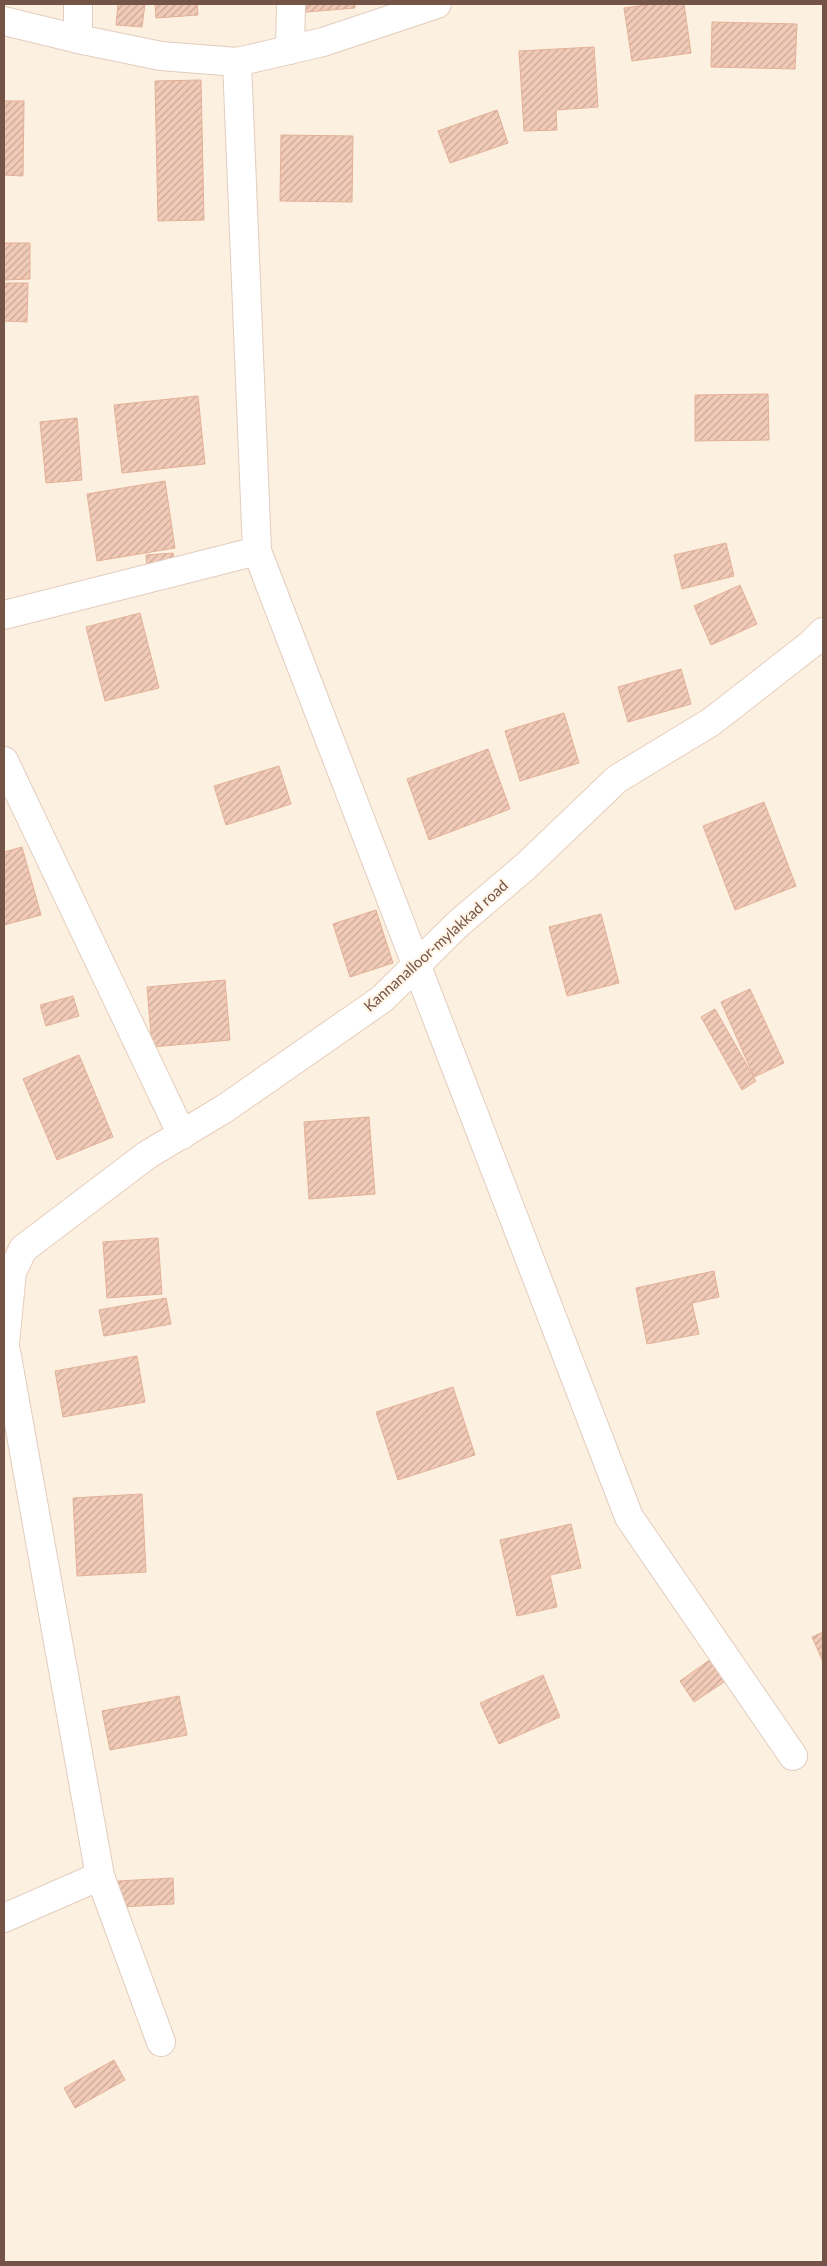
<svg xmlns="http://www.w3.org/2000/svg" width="827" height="2266" font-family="Lato,sans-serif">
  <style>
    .building { fill: url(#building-hatch); stroke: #e4b198 }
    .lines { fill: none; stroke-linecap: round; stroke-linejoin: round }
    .minor-casing { stroke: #e2cdbf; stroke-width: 30 }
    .secondary-casing { stroke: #e7cebc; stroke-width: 30 }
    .minor { stroke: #fff; stroke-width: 28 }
    .secondary { stroke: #fff; stroke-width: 28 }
    .labels { text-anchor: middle; stroke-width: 4; stroke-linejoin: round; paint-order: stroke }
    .street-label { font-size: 15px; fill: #735447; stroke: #fff4e6 }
  </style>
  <defs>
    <pattern id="building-hatch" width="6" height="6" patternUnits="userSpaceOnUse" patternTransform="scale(1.25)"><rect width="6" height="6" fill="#f2cbb8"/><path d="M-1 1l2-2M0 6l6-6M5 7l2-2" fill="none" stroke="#c8a797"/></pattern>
  </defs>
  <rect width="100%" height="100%" fill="#fcf0e0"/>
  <path class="building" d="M118,4h27l-3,23 -26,-2z
    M155,4h42l1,11 -42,3z
    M293,4h62v4l-61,5z
    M653,4h31l7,49 -59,8 -8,-53z
    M712,22l85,2 -2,45 -84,-2z
    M594,47l4,60 -42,3 1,20 -33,1 -5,-80z
    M201,80l3,140 -46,1 -3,-140z
    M4,101h20l-1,75 -19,-1z
    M497,110l11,33 -58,20 -12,-32z
    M281,135l72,1 -1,66 -72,-1z
    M4,243h26v36l-26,1z
    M4,283h24l-1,39 -23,-1z
    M768,394l1,46 -74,1v-46z
    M198,396l7,68 -83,9 -8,-68z
    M77,418l5,62 -36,3 -6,-61z
    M165,481l10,67 -78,13 -10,-67z
    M726,543l8,33 -52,13 -8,-34z
    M173,553l2,15 -28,2 -1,-15z
    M740,585l17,39 -46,21 -17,-39z
    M140,613l19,75 -54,13 -19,-74z
    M681,669l10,35 -63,18 -10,-35z
    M564,713l15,50 -59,18 -15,-50z
    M488,749l22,60 -81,31 -22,-61z
    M279,766l12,38 -65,21 -12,-39z
    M764,802l32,84 -61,24 -32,-84z
    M22,847l19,68 -37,10v-73z
    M376,910l17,53 -43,14 -17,-53z
    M601,914l18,69 -52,13 -18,-69z
    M225,980l5,60 -78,7 -5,-60z
    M750,989l34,74 -30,14 -33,-75z
    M73,996l6,20 -33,10 -6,-21z
    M715,1009l41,72 -14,9 -41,-73z
    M79,1055l34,82 -56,23 -34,-81z
    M369,1117l6,77 -66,5 -5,-77z
    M158,1238l4,56 -55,4 -4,-56z
    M714,1271l5,26 -27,6 7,31 -52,10 -11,-56z
    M166,1298l5,26 -67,12 -5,-26z
    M137,1356l8,46 -82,15 -8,-46z
    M453,1387l22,68 -77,25 -22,-68z
    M142,1494l4,78 -69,4 -4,-78z
    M571,1524l10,44 -31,7 7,32 -40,9 -17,-76z
    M823,1632v30l-11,-25z
    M718,1654l15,22 -39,26 -14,-21z
    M543,1675l17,42 -61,27 -19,-41z
    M179,1696l8,39 -77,15 -8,-39z
    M173,1878l1,26 -54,3 -2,-26z
    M114,2060l11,20 -50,28 -11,-20z"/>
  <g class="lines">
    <defs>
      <path id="minor" d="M4,21l74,18 83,17 76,6 86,-20 114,-38
        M78,39v-35
        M290,50l1,-46
        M237,62l20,489 372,966 164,239
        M4,615l253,-64
        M4,761l178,374
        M6,1351l94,525 61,166
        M4,1918l96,-42"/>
      <path id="secondary" d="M4,1353l8,-81 11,-23 124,-94 77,-46 158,-110 77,-76 67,-57 91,-87 94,-57 100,-78 12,-12"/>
    </defs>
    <use href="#minor" class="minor-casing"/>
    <use href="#secondary" class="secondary-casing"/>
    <use href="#minor" class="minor"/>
    <use href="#secondary" class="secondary"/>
  </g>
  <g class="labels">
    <g class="street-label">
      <text transform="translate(436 946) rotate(-42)" y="5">Kannanalloor-mylakkad road</text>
    </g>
  </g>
  <rect width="827" height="2266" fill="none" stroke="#735447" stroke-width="10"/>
</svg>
